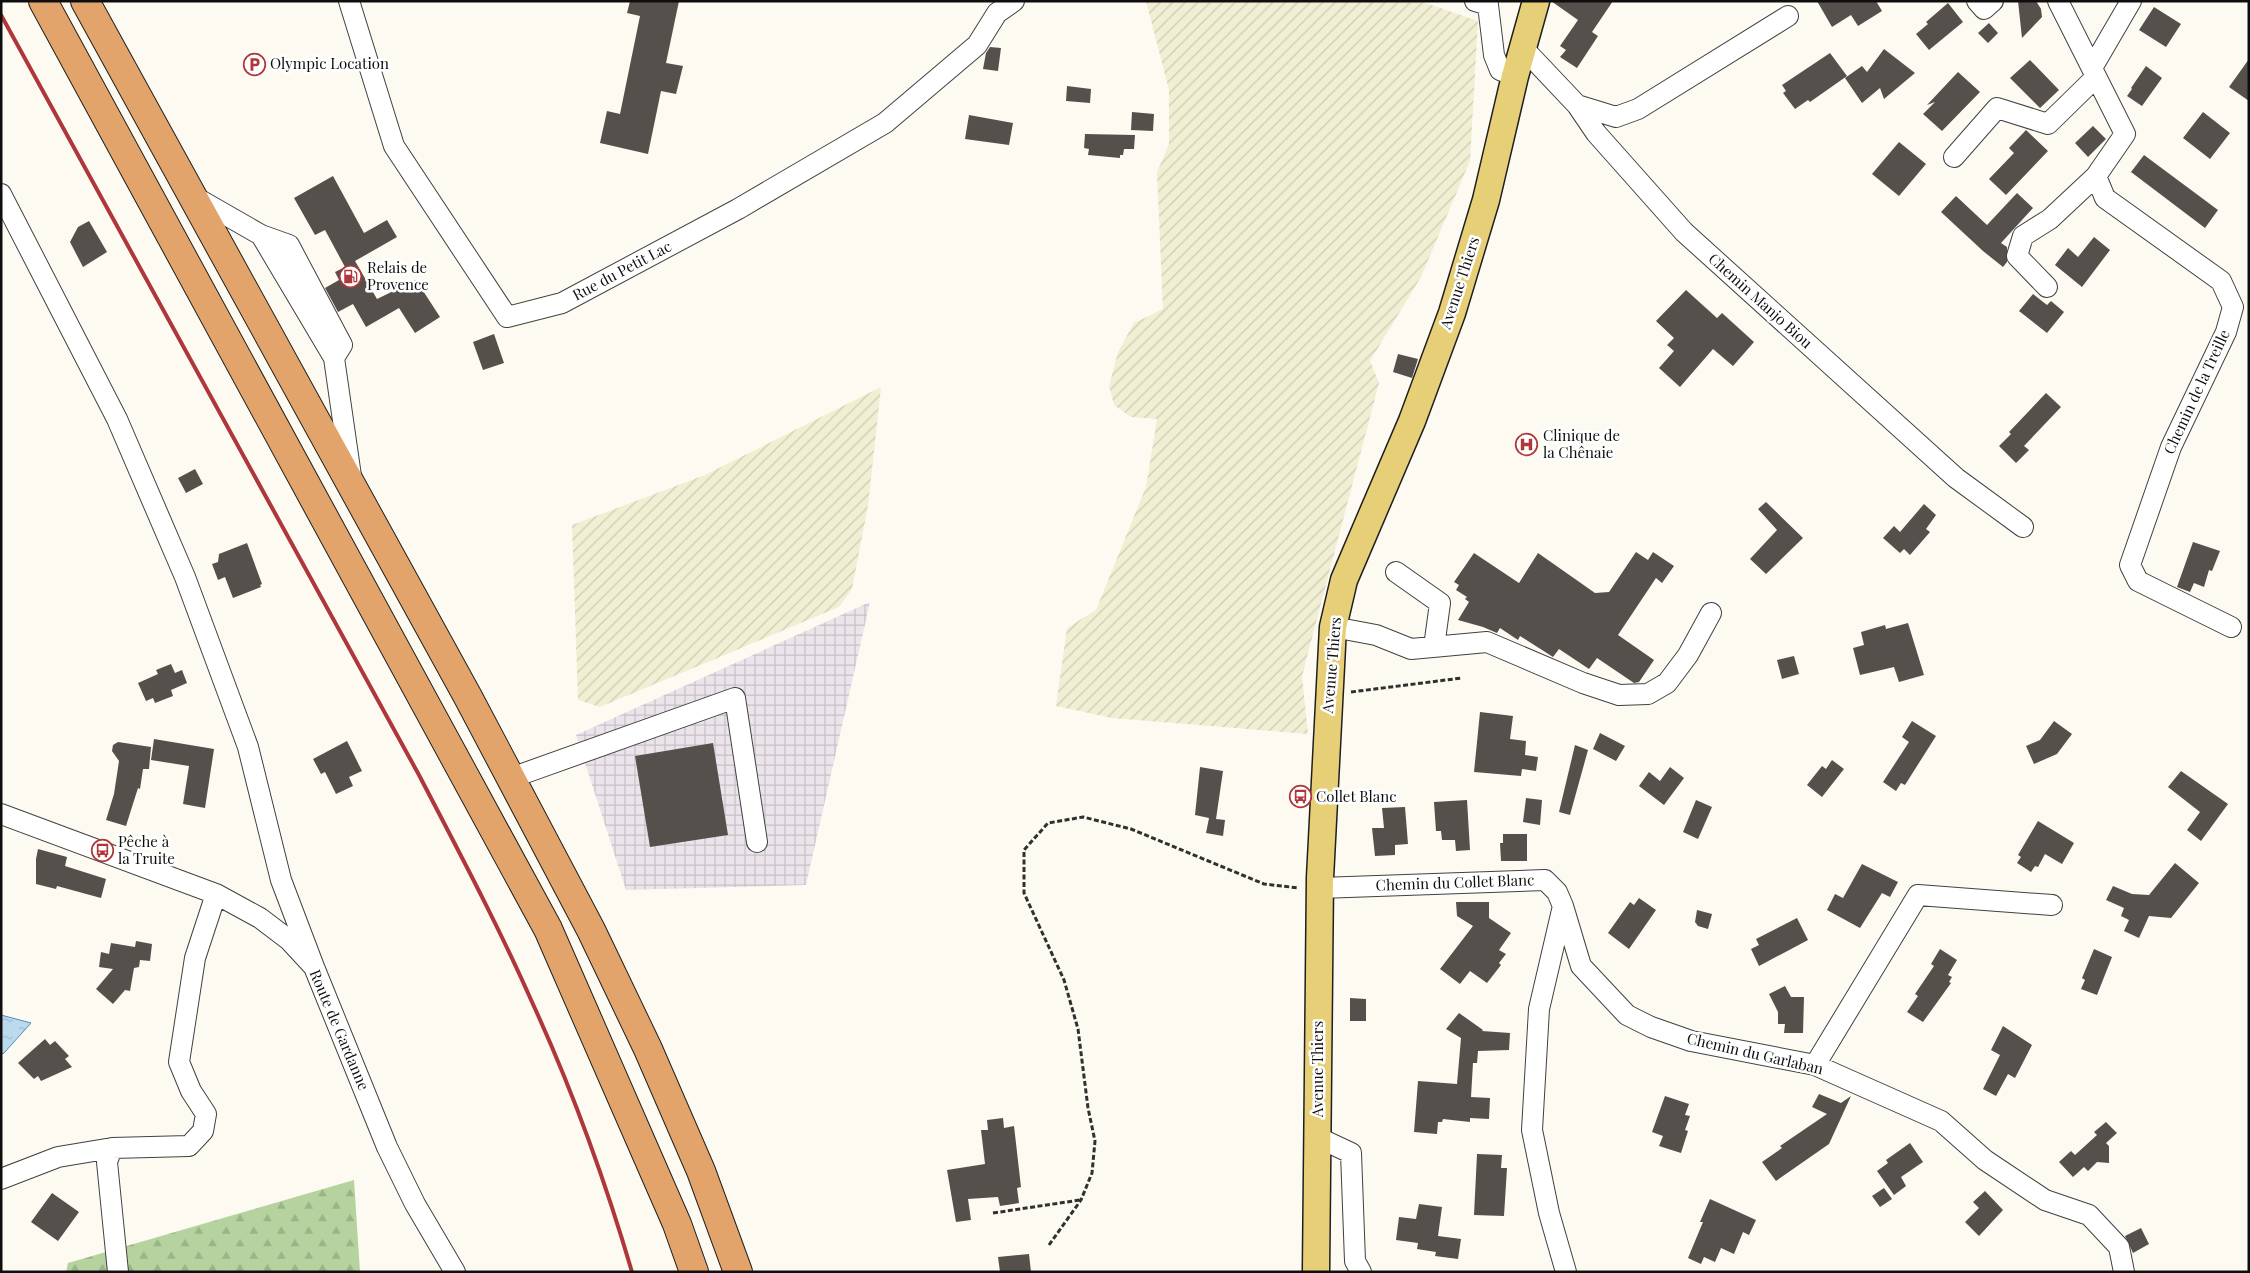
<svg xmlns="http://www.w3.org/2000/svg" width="2250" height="1273" font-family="'Playfair Display',serif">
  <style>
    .industrial { fill: url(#industrial-grid) }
    .farmland { fill: url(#farmland-furrows) }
    .forest { fill: url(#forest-firs) }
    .water { fill: url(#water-ripples); stroke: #4c8cbc }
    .building { fill: #55504c }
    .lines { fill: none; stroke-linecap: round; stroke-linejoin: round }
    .minor-casing { stroke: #414141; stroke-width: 22 }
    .major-casing { stroke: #1f1f1f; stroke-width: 29 }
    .highway-casing { stroke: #1f1f1f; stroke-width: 30 }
    .path { stroke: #303030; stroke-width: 3; stroke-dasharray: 5 2.5; stroke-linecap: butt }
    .minor { stroke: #fff; stroke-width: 20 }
    .major { stroke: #e7cf77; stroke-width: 26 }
    .highway { stroke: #e2a46a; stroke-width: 28 }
    .rail { stroke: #ad373a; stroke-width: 4 }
    .labels { text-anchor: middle; stroke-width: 5; stroke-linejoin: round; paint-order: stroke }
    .poi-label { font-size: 15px; fill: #0e0e0e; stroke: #fff; text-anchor: start }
    .street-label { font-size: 15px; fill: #0e0e0e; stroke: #fff }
  </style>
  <defs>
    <pattern id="industrial-grid" width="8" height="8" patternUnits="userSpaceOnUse" patternTransform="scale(1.25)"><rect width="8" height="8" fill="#ebe4eb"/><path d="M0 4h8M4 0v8" fill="none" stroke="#c8c2c8"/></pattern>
    <pattern id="farmland-furrows" width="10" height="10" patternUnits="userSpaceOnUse" patternTransform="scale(1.25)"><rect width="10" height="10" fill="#f0efd3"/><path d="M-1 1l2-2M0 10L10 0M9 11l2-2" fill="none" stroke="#cdccb4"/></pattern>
    <pattern id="forest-firs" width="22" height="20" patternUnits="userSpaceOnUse" patternTransform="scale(1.25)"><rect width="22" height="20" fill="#b5d29f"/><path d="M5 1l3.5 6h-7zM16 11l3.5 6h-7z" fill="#9ab388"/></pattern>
    <pattern id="water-ripples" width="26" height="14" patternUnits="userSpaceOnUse" patternTransform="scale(1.25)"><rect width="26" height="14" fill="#bbdaee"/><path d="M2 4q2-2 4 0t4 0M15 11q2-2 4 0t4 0" fill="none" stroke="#a0bacb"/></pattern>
  </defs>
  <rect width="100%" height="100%" fill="#fdfbf1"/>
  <path class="industrial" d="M870,602l-64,283 -180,5 -50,-155z"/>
  <path class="farmland" d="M1146,1h274l58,20 -8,140 -49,116 -51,84 9,22 -77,293 6,58 -196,-16 -56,-12 11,-78 29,-18 50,-123 11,-68 -26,-2 -17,-12 -5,-19 9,-34 16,-29 29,-14 -6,-137 12,-28v-54z
    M881,387l-13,119 -16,83 -13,18 -239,100 -22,-7 -6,-175 133,-50z"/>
  <path class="forest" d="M354,1180l6,92h-294l2,-9z"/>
  <path class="water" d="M1,1015l30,8 -28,31 -2,-2z"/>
  <path class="building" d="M630,1h49l-13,62 17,3 -7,28 -15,-3 -13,63 -48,-11 7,-32 13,3 20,-98 -13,-3z
    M1551,1h62l-21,31 6,4 -21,32 -17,-11 6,-7 -6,-4 18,-26z
    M1817,1h59l6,10 -24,15 -7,-11 -19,12z
    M2018,1h18l5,8 1,8 -20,21z
    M1948,3l15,19 -34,28 -13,-16 12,-10 -2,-2z
    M2154,7l27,17 -15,23 -27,-17z
    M1989,23l9,10 -10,10 -10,-10z
    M990,47l11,1 -3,23 -15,-2 3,-16z
    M1884,49l31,24 -31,26 -4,-11 -18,15 -17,-25 17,-12 5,6z
    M1830,53l17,23 -37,26 -2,-2 -13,9 -12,-16 3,-2 -4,-6z
    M2249,59v42l-20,-14z
    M2030,60l29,30 -19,18 -30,-30z
    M2146,66l16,12 -20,28 -15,-10 5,-7 -1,-1z
    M1958,72l22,20 -38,39 -19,-17 12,-12 -8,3z
    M1067,86l24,3 -1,14 -24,-2z
    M1132,112l22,2 -1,17 -22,-1z
    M2203,112l27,21 -20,26 -27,-21z
    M969,115l44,8 -4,22 -44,-6z
    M2093,126l13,13 -18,18 -13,-14z
    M2026,130l22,21 -42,44 -17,-16 25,-26 -5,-5z
    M1085,134l50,1 -1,14h-10l-1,6h-3v3l-32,-3 1,-6 -5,-1z
    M1899,142l27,22 -27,32 -27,-22z
    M2144,155l74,55 -13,18 -74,-56z
    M333,176l31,57 23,-13 10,17 -42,24 22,38 39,-19 24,37 -25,16 -16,-25 -33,19 -13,-23 -15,8 -13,-24 14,-8 -4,-8 10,-5 -20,-37 -10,5 -21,-37z
    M2017,193l16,15 -32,35 6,4v15l-4,5 -20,-16 -42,-39 15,-16 31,29z
    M89,221l18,31 -24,15 -13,-25 8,-15z
    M2094,237l16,13 -28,37 -27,-22 13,-17 10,9z
    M1686,290l31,28 5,-5 32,29 -21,24 -20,-17 -33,38 -21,-19 15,-17 -7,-6 7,-7 -18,-17z
    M2033,294l14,11 4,-4 13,11 -17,21 -28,-22z
    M494,334l10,29 -21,7 -10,-28z
    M1398,354l20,5 -6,19 -19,-6z
    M2046,393l15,14 -37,39 5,4 -13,13 -17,-17 12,-12 -2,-2z
    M195,469l8,15 -17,9 -8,-15z
    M1766,502l37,36 -37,36 -16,-15 27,-29 -19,-21z
    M1924,504l12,11 -10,14 4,3 -20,23 -6,-6 -4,4 -17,-15 11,-12 6,6z
    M2193,542l27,9 -8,20 -3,-1 -5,17 -10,-4 -4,9 -13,-5z
    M247,543l15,41 -2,1 1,2 -28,11 -8,-21 -7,3 -6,-16 6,-2 1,-8z
    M1636,552l12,8 5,-8 21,14 -12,17 -6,-5 -38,57 36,25 -15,22 -5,1 -37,-25 -8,11 -30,-20 -6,8 -33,-21 -2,4 -18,-12 -3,5 -14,-6 -25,-7 11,-18 -4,-3 2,-2 -11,-7 3,-5 -5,-3 20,-29 45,30 19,-30 57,40 14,-1z
    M1908,623l16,52 -25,7 -5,-15 -34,8 -7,-27 11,-3 -3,-13 24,-7 1,4z
    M1794,656l5,18 -17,5 -5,-19z
    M171,664l4,9 7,-3 5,13 -16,7 2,6 -18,7 -2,-5 -7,3 -8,-18 20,-9 -2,-4z
    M1480,712l33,4 -3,23 16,2 -1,14 13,2 -2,14 -14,-2 -1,7 -47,-4z
    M1912,721l24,15 -31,49 -4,-2 -5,8 -13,-9 26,-40 -7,-5z
    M2054,721l18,13 -15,20 -23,10 -8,-18 14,-6z
    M1600,733l25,13 -9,15 -23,-12z
    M154,739l60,10 -9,59 -22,-4 6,-38 -38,-6z
    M347,741l15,30 -13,6 4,9 -17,8 -11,-22 -4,2 -8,-15z
    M118,742l33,5 -2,22h-6l-3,20 -2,-1 -12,38 -20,-6 8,-26 5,-33 -7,-10 1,-6z
    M713,743l15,92 -78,12 -15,-91z
    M1575,745l13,5 -18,65 -11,-3z
    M1832,760l12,9 -22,28 -15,-12 15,-19 4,3z
    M1200,767l23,4 -7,48 9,1 -2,16 -17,-3 3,-15 -14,-3z
    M1670,767l14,11 -20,27 -25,-19 10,-14 11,9z
    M2181,771l47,33 -27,37 -14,-11 13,-18 -32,-25z
    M1526,798l16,2 -2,25 -17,-3z
    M1467,800l3,50 -14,1 -1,-11h-13l-1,-9h-5l-2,-29z
    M1696,800l16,7 -14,32 -15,-7z
    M1405,807l3,37 -13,1v10l-20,1 -3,-28h12l-2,-20z
    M2038,821l36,22 -12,21 -17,-10 -7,13 -3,-1 -4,6 -14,-9 4,-6 -3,-2z
    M1503,834h24v27h-26l-1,-18h3z
    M38,849l29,8 -2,9 41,13 -5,19 -44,-12 -1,3 -20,-5v-25z
    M2175,863l24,20 -28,35 -22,-2 -10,22 -15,-7 5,-11 -8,-4 3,-8 -18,-8 7,-14 19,8 17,1z
    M1862,864l36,18 -8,15 -8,-4 -22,35 -33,-18 8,-16 8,4z
    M1639,898l17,12 -27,39 -21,-16 22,-31 4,3z
    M1456,902h33v16l22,15 -12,17 7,4 -7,9 2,2 -14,18 -17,-12 -10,13 -20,-15 33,-43 -16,-10z
    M1697,910l15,4 -4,15 -10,-3 -3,-4z
    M1797,918l11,22 -49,26 -8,-17 8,-4 -3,-6z
    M136,941l16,3 -2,17 -10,-1 -1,7 -5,1 -4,23 -5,-1 -12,14 -17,-15 17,-20 -14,-2 2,-15 8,2 2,-11 24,4z
    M1940,949l17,11 -9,15 4,2 -3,5 2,1 -28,39 -16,-10 11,-16 -3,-2 19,-28 -3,-2z
    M2094,949l18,8 -15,38 -16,-6 4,-9 -3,-2z
    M1785,986l6,11h13l-1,36h-19l1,-9h-7v-12l-9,-18z
    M1350,998l16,1v22h-16z
    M1459,1013l24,17 -1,1 28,2 -1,17 -31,1 -1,12h-4l-2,34 19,1 -1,21 -19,-1v4l-27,-3 -1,3h-4l-1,12 -23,-2 4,-51 39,3 4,-46 -15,-9z
    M2003,1026l29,19 -17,33 -7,-4 -12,22 -13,-7 17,-34 -9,-5z
    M45,1039l5,6 5,-4 14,15 -4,3 7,8 -31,14 -3,-5 -4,3 -16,-16z
    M1819,1094l22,9 10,-7 -22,48 -53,37 -14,-19 20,-14 -2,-2 47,-32 -15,-7z
    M1665,1096l24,8 -4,11 5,1 -5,14 3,1 -7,22 -22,-7 4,-10 -11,-4z
    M1003,1118l1,10 10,-2 7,61 -4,1 2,15 -19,3 -2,-9 -30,2 3,21 -15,2 -9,-52 38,-6 -4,-34h7l-1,-10z
    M2106,1122l11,11 -11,10 3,3v17l-12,-1 -9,9 -4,-4 -11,10 -14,-15 12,-11 4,4 22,-20 -3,-3z
    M1910,1143l13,19 -22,15 5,9 -12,9 -17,-24 11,-8 -2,-3z
    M1477,1154l25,1 -1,13h6l-3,48 -30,-1z
    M1884,1188l8,11 -12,8 -8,-11z
    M1985,1191l18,19 -24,26 -14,-14 14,-14 -6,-6z
    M52,1193l27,19 -21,29 -27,-19z
    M1710,1199l46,21 -7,15 -6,-3 -9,22 -13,-6 -6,14 -11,-5 -3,7 -13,-6 15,-36h-3z
    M1419,1204l23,3 -4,29 23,3 -3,20 -23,-3 1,-4 -19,-3 1,-6 -22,-3 3,-23 17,2z
    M2141,1228l8,16 -16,9 -8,-17z
    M1029,1254l2,18h-31l-2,-15z"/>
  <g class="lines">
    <defs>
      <path id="minor" d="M349,1l45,145 113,171 55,-14 176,-94 147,-86 92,-78 20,-32 17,-12
        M1475,1l13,4 6,50 6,15 15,6
        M1977,1l7,8 9,-8
        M2058,1l67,133 -29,42 9,22 116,83 12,26 -7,25 -55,115 -41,118 8,16 93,46
        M1523,48l54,57 19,28 88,99 272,246 67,49
        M2092,68l39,-67
        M1577,105l39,12 22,-8 150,-93
        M1954,157l43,-49 51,16 48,-47
        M1,194l116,225 68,158 63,170 33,133 33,87
        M193,196l68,39 73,123 17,118
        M261,235l28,10 53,100 -8,13
        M2047,287l-30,-31 6,-20 27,-17 46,-43
        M1396,572l44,31 -6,44
        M1333,627l43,8 35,14 76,-7 96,41 36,12 29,-1 19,-11 21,-28 23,-42
        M511,778l224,-80 22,144
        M1,814l215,80 44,24 29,22 25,27 73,180 28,57 40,68
        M1320,888l225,-8 12,12 6,14 -24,103 -7,121 17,83 17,59
        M1563,906l18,60 46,49 24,12 40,14 124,24 126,56 44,39 60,40 44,15 30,32 5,25
        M1815,1065l103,-170 134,10
        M1319,1138l32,15 4,108 6,11
        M1,1179l57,-22 54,-9
        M118,1272l-11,-110 5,-14 77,-2 14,-15 3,-17 -15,-23 -12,-29 16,-104 21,-64"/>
      <path id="major" d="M1316,1272l4,-394 13,-251 11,-47 68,-159 40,-108 34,-113 29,-124 21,-75"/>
      <path id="highway" d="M43,1l505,928 129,295 17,48
        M85,1l383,696 123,233 57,119 53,122 37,101"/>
    </defs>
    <use href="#minor" class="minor-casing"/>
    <use href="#major" class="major-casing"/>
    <use href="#highway" class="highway-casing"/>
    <path class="path" d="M1351,692l111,-14
      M993,1213l87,-13
      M1049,1245l32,-45 11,-27 3,-32 -7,-33 -10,-79 -14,-49 -40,-87v-43l24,-27 35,-6 48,12 133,55 35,4"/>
    <use href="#minor" class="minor"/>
    <use href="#major" class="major"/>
    <use href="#highway" class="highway"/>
    <path class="rail" d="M1,15l418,760c39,75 79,150 113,227 40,87 73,178 100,270"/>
  </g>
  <defs>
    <symbol id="parking-ring" viewBox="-11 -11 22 22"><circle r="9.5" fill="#fff" stroke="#ad373a" stroke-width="1.5"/><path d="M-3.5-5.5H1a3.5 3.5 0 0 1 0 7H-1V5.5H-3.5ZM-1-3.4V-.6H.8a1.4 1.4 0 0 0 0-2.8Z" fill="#ad373a"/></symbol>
    <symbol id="fuel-ring" viewBox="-11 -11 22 22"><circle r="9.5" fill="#fff" stroke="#ad373a" stroke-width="1.5"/><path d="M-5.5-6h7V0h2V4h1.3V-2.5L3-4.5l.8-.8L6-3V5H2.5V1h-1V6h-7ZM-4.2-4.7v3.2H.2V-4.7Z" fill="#ad373a"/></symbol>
    <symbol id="hospital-ring" viewBox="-11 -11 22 22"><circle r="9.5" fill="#fff" stroke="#ad373a" stroke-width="1.5"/><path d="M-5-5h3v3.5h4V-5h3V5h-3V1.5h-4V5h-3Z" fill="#ad373a"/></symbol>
    <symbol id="bus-ring" viewBox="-11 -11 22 22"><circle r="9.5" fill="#fff" stroke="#ad373a" stroke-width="1.5"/><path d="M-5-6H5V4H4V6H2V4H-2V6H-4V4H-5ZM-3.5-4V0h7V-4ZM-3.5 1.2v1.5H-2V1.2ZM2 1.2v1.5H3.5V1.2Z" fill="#ad373a"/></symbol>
  </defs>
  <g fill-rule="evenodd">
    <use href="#parking-ring" x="242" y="52" width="25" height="25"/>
    <use href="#fuel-ring" x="338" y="264" width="25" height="25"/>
    <use href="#hospital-ring" x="1514" y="432" width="25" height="25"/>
    <use href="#bus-ring" x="1288" y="784" width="25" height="25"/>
    <use href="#bus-ring" x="90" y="838" width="25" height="25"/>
  </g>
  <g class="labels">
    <g class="poi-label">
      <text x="270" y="69">Olympic Location</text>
      <text x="367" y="273">Relais de<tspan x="367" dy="17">Provence</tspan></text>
      <text x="1543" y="441">Clinique de<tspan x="1543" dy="17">la Chênaie</tspan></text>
      <text x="1316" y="802">Collet Blanc</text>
      <text x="118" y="847">Pêche à<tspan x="118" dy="17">la Truite</tspan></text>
    </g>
    <g class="street-label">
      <text transform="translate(622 271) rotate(-28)" y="5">Rue du Petit Lac</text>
      <text transform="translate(1460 283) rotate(-72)" y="5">Avenue Thiers</text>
      <text transform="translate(1760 301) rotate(42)" y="5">Chemin Manjo Biou</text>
      <text transform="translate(2197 392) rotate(-65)" y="5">Chemin de la Treille</text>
      <text transform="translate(1332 665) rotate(-85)" y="5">Avenue Thiers</text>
      <text transform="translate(1455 883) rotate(-2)" y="5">Chemin du Collet Blanc</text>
      <text transform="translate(339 1030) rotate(67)" y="5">Route de Gardanne</text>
      <text transform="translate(1755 1054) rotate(13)" y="5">Chemin du Garlaban</text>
      <text transform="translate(1318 1069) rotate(-90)" y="5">Avenue Thiers</text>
    </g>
  </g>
  <rect width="2250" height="1273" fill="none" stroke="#0e0e0e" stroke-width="5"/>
</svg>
